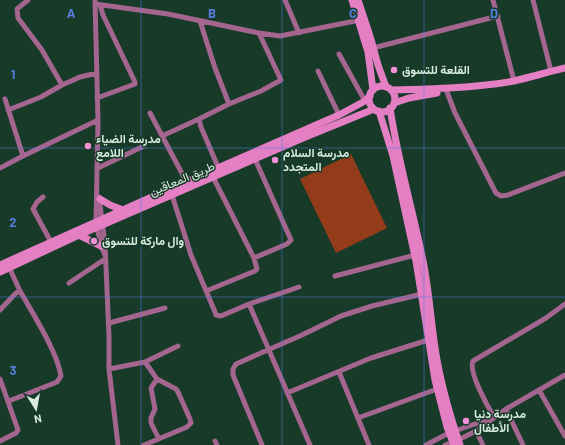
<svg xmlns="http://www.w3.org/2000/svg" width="565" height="445" font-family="Barlow,Vazirmatn,sans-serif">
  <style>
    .green { fill: #943c19 }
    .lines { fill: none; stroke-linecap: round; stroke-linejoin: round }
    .street { stroke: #a4658f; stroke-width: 5 }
    .secondary { stroke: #e47fc4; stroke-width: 7 }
    .grid { fill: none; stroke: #557dda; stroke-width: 1; stroke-opacity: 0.55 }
    .poi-dot { fill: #f491d4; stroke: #173a29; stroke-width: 1.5 }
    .labels { text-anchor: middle; stroke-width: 3; stroke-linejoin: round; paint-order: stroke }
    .poi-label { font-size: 12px; font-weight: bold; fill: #d7ebdf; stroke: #173a29; text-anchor: start }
    .street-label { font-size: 12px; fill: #d7ebdf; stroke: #173a29 }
    .grid-label { font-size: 13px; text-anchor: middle; font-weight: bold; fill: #557dda; stroke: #173a29; stroke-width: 3; stroke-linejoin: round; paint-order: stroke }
  </style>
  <rect width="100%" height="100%" fill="#173a29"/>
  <path class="green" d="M351,154l36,74 -51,25 -36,-74z"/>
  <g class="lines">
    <path class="street" d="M28,0l-11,9 1,9 24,32 20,35 18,-8 17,-4
      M95,0l3,120 -2,102 5,24 4,9
      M285,0l14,33
      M493,0l21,81
      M533,0l18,71
      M95,4l73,10 91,19 21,3 80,-16
      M200,21l15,47 14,36
      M373,48l125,-32
      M339,54l26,47
      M318,71l21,44
      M447,92l8,21 41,80 5,3 7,-1 57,-22
      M97,98l38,-14v-2l-32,-67 -3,-10
      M5,99l18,57
      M8,110l33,-13 21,-12
      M150,113l36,68
      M162,136l37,-17
      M218,167l-17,-40 -2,-8 30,-15 32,-13 20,-11 -22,-47
      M0,168l23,-12 75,-36
      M98,168l46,-22
      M172,195l19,60 24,57 1,3 5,1 28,-12 61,141
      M43,197l-6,5 -4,7 18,33
      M99,197l6,47 4,92v33l9,76
      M254,258l33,-14 4,-4 -36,-81
      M335,276l80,-21
      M69,283l36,-24
      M206,291l49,-20 2,-2 -3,-11 -41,-81
      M249,304l50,-17
      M0,310l16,-17 4,-2 -11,-24
      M109,323l56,-15
      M145,362l33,-16
      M109,369l36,-7 12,17 19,10 2,3 12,27 1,4 -4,4 -43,18
      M339,372l30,73
      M0,379l18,51 -2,3 -16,8
      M157,379l-6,9 4,21 -4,9v5l8,16
      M539,390l26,46
      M287,393l84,-35 57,-18
      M9,401l48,-19 4,-6c-4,-25 -28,-62 -41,-85
      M506,409l17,36
      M494,417c-6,-10 -26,-45 -21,-56l73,-43 19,-14
      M358,418l79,-29
      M476,431l7,14
      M215,441l2,4
      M262,445l-29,-70v-6l3,-5 66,-29 39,-19 31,-10 50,-12
      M426,445l23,-12 40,-14
      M445,445l13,-5 18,-9 30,-22 59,-34"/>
    <path class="secondary" d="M352,0l16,52 5,38
      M358,0l12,36 8,29 8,22
      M369 99a13 13 0 1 1 26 0a13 13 0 1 1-26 0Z
      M391,90c41,-1 83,-2 123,-9 17,-4 34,-9 51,-13
      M394,103l15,-5 28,-5
      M390,108c8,54 24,106 34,158 5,27 7,55 11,82 5,33 14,65 25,97
      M379,111l14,45 23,105 19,119 12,47 7,18
      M100,199l10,6 13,5
      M79,235l22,11
      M0,265l163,-73 176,-77 26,-14 5,-5
      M0,272l79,-37 224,-97 71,-29"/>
  </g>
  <path class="grid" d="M141,0v445M282,0v445M424,0v445M0,148h565M0,297h565"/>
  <g class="poi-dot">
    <circle cx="394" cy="70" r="4"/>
    <circle cx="88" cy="146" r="4"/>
    <circle cx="275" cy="160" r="4"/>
    <circle cx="94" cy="241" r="4"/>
    <circle cx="466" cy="421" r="4"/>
  </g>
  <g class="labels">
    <g class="poi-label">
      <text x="402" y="74">القلعة للتسوق</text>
      <text x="96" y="143">مدرسة الضياء<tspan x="96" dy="14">اللامع</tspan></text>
      <text x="283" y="157">مدرسة السلام<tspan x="283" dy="14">المتجدد</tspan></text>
      <text x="102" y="245">وال ماركة للتسوق</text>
      <text x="474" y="418">مدرسة دنيا<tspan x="474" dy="14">الأطفال</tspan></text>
    </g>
    <g class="street-label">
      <text transform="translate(182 179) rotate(-23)" y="4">طريق المعاقين</text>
    </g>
  </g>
  <g class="grid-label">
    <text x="71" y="18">A</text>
    <text x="212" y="18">B</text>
    <text x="353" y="18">C</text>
    <text x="494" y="18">D</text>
    <text x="13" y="79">1</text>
    <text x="13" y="227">2</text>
    <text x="13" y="375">3</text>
  </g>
  <g transform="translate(36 409) rotate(169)" stroke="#173a29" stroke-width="3" paint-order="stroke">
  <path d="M0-3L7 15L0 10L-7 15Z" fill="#d7ebdf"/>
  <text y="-6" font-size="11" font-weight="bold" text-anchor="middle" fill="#d7ebdf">N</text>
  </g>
</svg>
